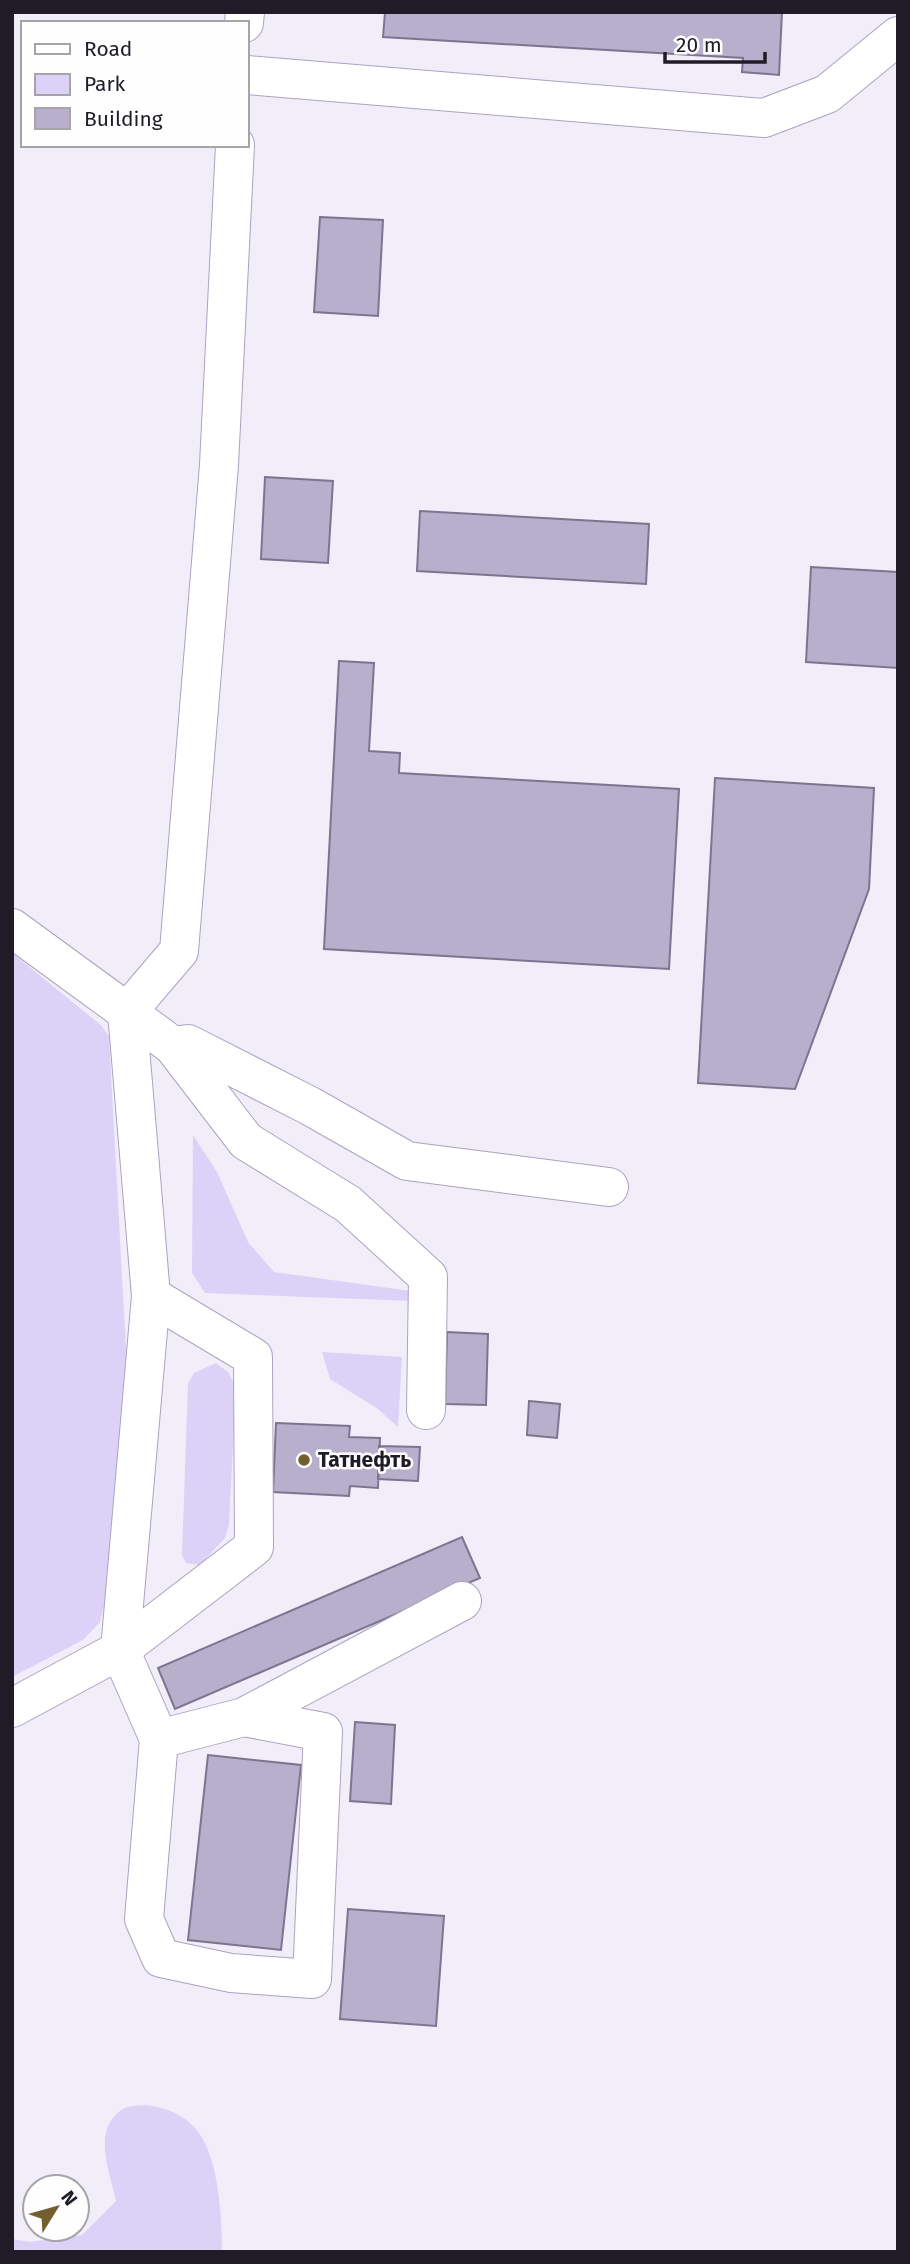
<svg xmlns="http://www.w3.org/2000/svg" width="910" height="2264" font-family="'Fira Sans',sans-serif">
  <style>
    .green { fill: #dcd2f8 }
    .building { fill: #b7afcc; stroke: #7c758f; stroke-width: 2 }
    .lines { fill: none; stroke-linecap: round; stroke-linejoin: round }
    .minor-casing { stroke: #aba3bf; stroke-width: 40 }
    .minor { stroke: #fff; stroke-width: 38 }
    .poi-dot { fill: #735f2e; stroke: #fefefe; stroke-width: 2.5 }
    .labels { text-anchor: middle; stroke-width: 5; stroke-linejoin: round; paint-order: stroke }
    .poi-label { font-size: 21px; font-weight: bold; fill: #1f1c27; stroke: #fefefe; text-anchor: start }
  </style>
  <rect width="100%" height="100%" fill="#f1eefa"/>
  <path class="green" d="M12,953l90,73 7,11 20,367 -16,166 -13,52 -17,18 -71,37z
    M193,1135l24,37 31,70 26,30 137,19 2,10 -208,-8 -13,-20z
    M322,1352l80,5 -4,70 -20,-18 -48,-30z
    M216,1363l12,9 8,15 -7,138 -4,13 -25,27 -14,-2 -4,-8 6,-171 6,-11z
    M147,2105c17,3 32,7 45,20 27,24 30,93 30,127h-210v-13l18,3 52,-7 34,-34c-6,-29 -26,-74 9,-93 6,-3 16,-2 22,-3z"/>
  <path class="building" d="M385,12h397l-3,63 -37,-3 1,-14 -360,-21z
    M320,217l63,3 -5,96 -64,-4z
    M265,477l68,4 -5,82 -67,-4z
    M420,511l229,13 -3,60 -229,-13z
    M811,567l87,5v96l-92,-6z
    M339,661l35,2 -5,88 31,2 -1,20 280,16 -10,180 -345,-20z
    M715,778l159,10 -5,101 -74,200 -97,-6z
    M447,1332l41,2 -2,71 -41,-1z
    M529,1401l31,3 -3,34 -30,-3z
    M276,1423l74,3 -1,11 31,1 -2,50 -28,-2 -1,10 -76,-4z
    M379,1446l41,1 -2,34 -40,-2z
    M462,1537l18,41 -305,131 -17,-41z
    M355,1722l40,3 -4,79 -41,-3z
    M208,1755l93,10 -20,185 -93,-10z
    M348,1909l96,7 -8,110 -96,-7z"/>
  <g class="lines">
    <defs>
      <path id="minor" d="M244,23l1,-11
        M247,75l517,43 63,-24 71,-58
        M235,145l-16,320 -40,486 -52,61 46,34 73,95 102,63 80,73 -2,133
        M12,928l115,84 24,284 -31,354 39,89 85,-22 218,-116
        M173,1046l15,-2 122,62 97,55 202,26
        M12,1708l108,-58 134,-103 -1,-190 -102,-61
        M159,1739l-15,180 17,39 70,15 81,6 11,-247 -79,-15"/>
    </defs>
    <use href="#minor" class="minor-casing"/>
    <use href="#minor" class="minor"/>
  </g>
  <circle class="poi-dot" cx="304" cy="1460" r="7"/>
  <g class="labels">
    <g class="poi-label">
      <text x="318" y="1467">Татнефть</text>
    </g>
  </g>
  <rect width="910" height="2264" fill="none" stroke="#1f1c27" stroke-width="28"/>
  <rect x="21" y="21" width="228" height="126" fill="#fefefe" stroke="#a5a4a8" stroke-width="2"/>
  <rect x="35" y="44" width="35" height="10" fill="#ffffff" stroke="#a5a4a8" stroke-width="2"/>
  <text x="84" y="56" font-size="21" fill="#1f1c27">Road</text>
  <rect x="35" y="74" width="35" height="21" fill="#dcd2f8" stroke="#a5a4a8" stroke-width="2"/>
  <text x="84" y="91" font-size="21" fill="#1f1c27">Park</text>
  <rect x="35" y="108" width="35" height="21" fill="#b7afcc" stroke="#a5a4a8" stroke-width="2"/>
  <text x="84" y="126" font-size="21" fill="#1f1c27">Building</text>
  <g transform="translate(56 2208) rotate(53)"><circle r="33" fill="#fefefe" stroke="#a5a4a8" stroke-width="2"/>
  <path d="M0-5L12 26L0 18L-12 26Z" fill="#735f2e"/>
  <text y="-10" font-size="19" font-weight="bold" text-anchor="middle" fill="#1f1c27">N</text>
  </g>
  <path d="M665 52v10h100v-10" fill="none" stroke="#1f1c27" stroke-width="3.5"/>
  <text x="676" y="52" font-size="21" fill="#1f1c27" stroke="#fefefe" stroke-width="5" paint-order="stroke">20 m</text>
</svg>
